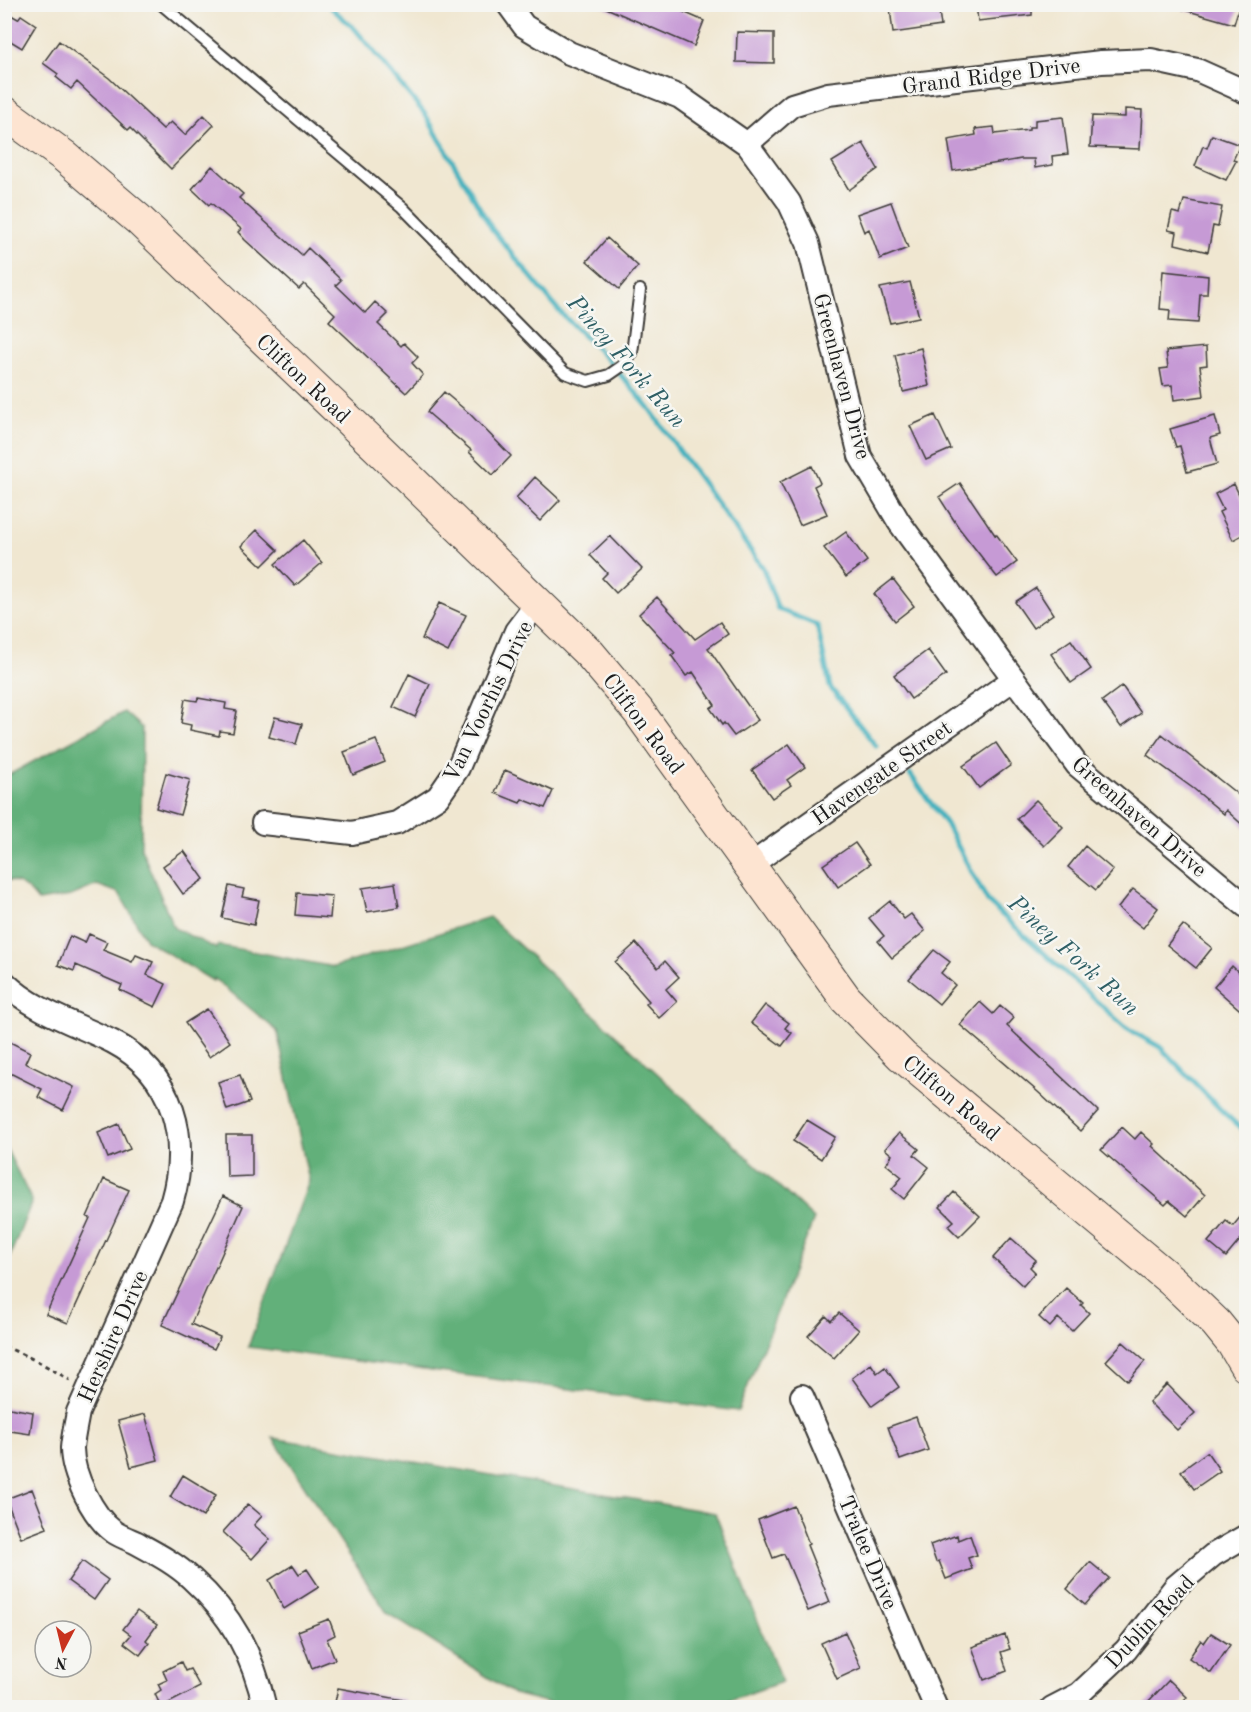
<svg xmlns="http://www.w3.org/2000/svg" width="1251" height="1712" font-family="'Old Standard TT',serif">
  <style>
    .forest { fill: #62b07a; stroke: #3f664b; stroke-width: 1.5 }
    .lines { fill: none; stroke-linecap: round; stroke-linejoin: round }
    .stream { stroke: #43b1be; stroke-width: 5 }
    .building { fill: #c69ad5 }
    .lane-casing { stroke: #3c3a37; stroke-width: 14 }
    .street-casing { stroke: #3c3a37; stroke-width: 26 }
    .secondary-casing { stroke: #3c3a37; stroke-width: 34 }
    .path { stroke: #3c3a37; stroke-width: 3; stroke-dasharray: 4.5 4.5; stroke-linecap: butt }
    .lane { stroke: #fff; stroke-width: 10 }
    .street { stroke: #fff; stroke-width: 22 }
    .secondary { stroke: #fde4d1; stroke-width: 32 }
    .labels { text-anchor: middle; stroke-width: 5; stroke-linejoin: round; paint-order: stroke }
    .street-label { font-size: 22px; fill: #1c1c1c; stroke: #f6f6f2 }
    .water-label { font-size: 24px; font-style: italic; fill: #2e5f65; stroke: #f6f6f2 }
  </style>
  <rect width="100%" height="100%" fill="#f6f6f2"/>
  <filter id="ink" filterUnits="userSpaceOnUse"><feTurbulence type="fractalNoise" baseFrequency=".0167" numOctaves="2"/><feDisplacementMap in="SourceGraphic" scale="12" xChannelSelector="R" yChannelSelector="G"/><feConvolveMatrix kernelMatrix="1 2 1 2 8 2 1 2 1" color-interpolation-filters="sRGB"/></filter>
  <filter id="wash" filterUnits="userSpaceOnUse"><feTurbulence type="fractalNoise" baseFrequency=".008" numOctaves="4" result="noise"/><feDisplacementMap in="SourceGraphic" scale="24" xChannelSelector="R" yChannelSelector="G"/><feGaussianBlur stdDeviation="1.35" result="paint"/><feColorMatrix in="noise" values="0 0 0 0 0 0 0 0 0 0 0 0 0 0 0 0 0 1.4 0 .05"/><feComposite in="paint" operator="in"/></filter>
  <g filter="url(#wash)">
    <rect width="100%" height="100%" fill="#f0e7d1"/>
    <path class="forest" d="M124,712l18,16 -1,120 33,80 43,21 1,-4 116,22 155,-50 325,302 -76,192 -490,-64 61,-166 -32,-150 -63,-53 -1,3 -67,-41 -27,-47 -22,-8 -26,11 -33,5c-10,-13 -17,-19 -33,-21v-103z
      M5,1146l27,55 -27,68z
      M273,1438l442,75 67,169 -76,26 -140,-1 -52,-13 -127,-81z"/>
    <g class="lines">
      <path class="stream" d="M327,4l28,25 70,85 67,115 67,82 48,48 42,49 114,160 15,41 39,16 13,62 46,59
        M910,774l36,50 42,78 138,126 34,19 62,64 24,22"/>
    </g>
    <g id="blocks">
      <path class="building" d="M597,4h68l39,17 -10,25z
        M926,4h12l3,22 -48,7 -3,-25z
        M976,4h56v11l-54,6z
        M1182,4h58l-6,20 -53,-15z
        M4,11l14,8 3,-4 15,10 -14,23 -18,-11z
        M737,32l37,1v30l-38,-1z
        M59,41l50,37 54,51 8,-7 14,13 19,-20 10,10 -43,44 -41,-41 -2,2 -51,-48 -6,7 -15,-12 2,-3 -15,-11z
        M1125,109l17,1 -2,39 -50,-2 2,-31 33,1z
        M1063,117l5,37 -16,2 1,9 -18,3 -1,-9h-13l-68,12 -5,-31 28,-5 -1,-6 19,-2 1,7 34,-4v-3h6v-7z
        M1212,135l28,10 -7,15 3,1 -10,19 -31,-14 8,-20 4,2z
        M863,143l15,26 -29,21 -17,-28z
        M212,166l31,28 -4,4 63,57 6,-7 33,32 -5,5 29,28 10,-11 13,12 -10,10 23,22 3,-3 14,14 -6,6 11,12 -17,18 -77,-72 6,-7 -31,-30 -5,5 -54,-49 -7,-8 3,-3 -30,-26 -2,2 -17,-16z
        M1184,200l38,7 -4,20 -5,-1 -5,26 -33,-8 2,-12 -9,-2 4,-18 8,2z
        M891,202l17,46 -28,11 -11,-30 -5,3 -7,-18z
        M607,238l31,28 -19,23 -32,-28z
        M1163,271l45,5 -1,18h-7l-2,29 -29,-2 1,-11 -10,-1z
        M910,282l9,35 -29,6 -10,-35z
        M1206,347l1,18 -7,1 4,30 -30,4 -2,-15 -9,1 -3,-17 8,-1 -2,-17z
        M921,348l8,38 -26,6 -8,-37z
        M444,392l26,22 41,42 -18,19 -24,-23 2,-2 -44,-38z
        M935,415l16,34 -25,11 -16,-34z
        M1215,416l5,19 -10,3 7,26 -30,8 -7,-26 -4,1 -6,-18z
        M812,466l8,17 -6,3 13,28 -27,11 -20,-43z
        M535,477l25,23 -20,21 -24,-23z
        M960,483l35,52 1,-1 21,28 -20,15 -38,-49 -20,-31z
        M1234,484l12,25v24l-13,7 -14,-28 4,-2 -8,-16z
        M257,530l21,20 -16,16 -21,-20z
        M846,532l21,29 -21,16 -22,-29z
        M610,536l32,33 -26,24 -14,-15 5,-5 -17,-18z
        M303,540l19,23 -27,23 -20,-22z
        M893,579l21,27 -19,15 -21,-27z
        M1036,588l17,26 -20,14 -18,-26z
        M657,597l38,42 25,-17 8,12 -20,14 50,72 -24,16 -10,-13 -2,2 -12,-17 5,-3 -22,-33 -7,4 -15,-21 4,-2 -36,-39z
        M439,603l27,12 -18,37 -26,-13z
        M1071,640l20,29 -20,14 -20,-29z
        M928,650l18,25 -35,24 -17,-24z
        M409,674l21,10 -15,33 -22,-10z
        M1122,686l19,27 -20,14 -19,-26z
        M198,698l28,5 -1,6 12,2 -4,22 -13,-2 -1,5 -29,-6 1,-5 -10,-2 4,-24 12,2z
        M275,717l27,7 -6,20 -27,-7z
        M1162,734l84,67v27l-20,-18 -2,4 -30,-25 -47,-34z
        M376,740l9,22 -32,13 -9,-23z
        M996,743l15,22 -32,23 -16,-22z
        M789,744l16,23 -18,13 4,5 -19,13 -20,-28z
        M505,770l48,21 -8,17 -23,-9 -2,4 -25,-10z
        M166,773l24,7 -10,35 -24,-7z
        M1036,800l27,27 -19,19 -27,-27z
        M855,843l15,21 -32,23 -15,-22z
        M1085,846l28,24 -17,20 -28,-23z
        M184,851l20,28 -21,15 -20,-28z
        M395,883l4,24 -32,5 -5,-24z
        M229,886l15,3 -2,8 17,3 -5,25 -32,-7z
        M1133,889l25,19 -15,20 -25,-20z
        M297,893l35,3 -2,22 -35,-3z
        M890,901l14,18 7,-5 14,17 -33,27 -14,-17 6,-5 -15,-18z
        M1183,925l29,23 -16,20 -29,-23z
        M89,934l18,8 -4,8 29,12 4,-7 17,7 -6,13 19,9 -11,23 -35,-17 2,-5 -46,-20 -2,6 -16,-6 12,-29 15,7z
        M636,943l22,25 7,-7 14,16 -13,12 11,13 -18,16 -13,-14 3,-3 -34,-39z
        M934,950l16,12 -9,11 14,12 -16,19 -30,-25z
        M1232,966l14,13v36l-32,-28z
        M980,1002l13,12 7,-8 14,12 -7,8 91,85 -18,20 -42,-39 -78,-67z
        M765,1005l24,18 -4,5 7,5 -10,13 -31,-23z
        M207,1009l23,33 -21,15 -24,-34z
        M4,1039l26,13 -5,11 49,24 -11,23 -25,-13 4,-8 -38,-19z
        M240,1075l10,27 -23,8 -9,-28z
        M807,1120l28,17 -14,22 -28,-18z
        M119,1124l11,25 -22,9 -10,-25z
        M1122,1127l13,12 6,-7 13,12 -2,2 53,49 -18,21 -18,-15 -4,4 -64,-55z
        M899,1133l20,16 -5,6 15,12 -25,32 -12,-10 10,-12 -16,-13 6,-9 -7,-6z
        M226,1135h26v41l-25,1z
        M104,1179l25,11 -61,133 -22,-9 44,-96 -3,-1z
        M954,1192l26,24 -21,21 -11,-11 6,-5 -14,-14z
        M223,1196l20,10 -52,118 29,13 -6,12 -52,-24z
        M1246,1210v23l-20,24 -18,-15 18,-21 7,5z
        M1011,1238l25,22 -6,7 5,5 -12,14 -30,-28z
        M1066,1288l17,15 -2,2 8,8 -17,18 -14,-13 -8,9 -11,-10z
        M839,1313l20,17 -25,28 -26,-22 18,-20 5,5z
        M1123,1342l22,19 -17,20 -22,-20z
        M871,1364l6,9 8,-6 14,20 -27,19 -20,-28z
        M1167,1384l28,29 -18,17 -28,-28z
        M4,1407l29,5 -3,22 -26,-4z
        M145,1414l13,46 -27,7 -13,-46z
        M916,1417l12,33 -28,10 -12,-33z
        M1207,1452l13,19 -26,18 -13,-18z
        M183,1475l33,20 -13,22 -33,-20z
        M32,1489l15,39 -26,10 -15,-39z
        M248,1504l14,12 -8,9 16,14 -18,20 -29,-27z
        M794,1506l15,38 -2,1 23,57 -22,9 -24,-57 -11,4 -15,-38z
        M957,1535l1,5 12,-5 7,20 -9,3 4,11 -26,10 -7,-18 -3,1 -6,-17z
        M82,1561l26,19 -14,20 -26,-19z
        M1090,1562l19,16 -24,27 -18,-16z
        M293,1565l6,9 8,-5 12,18 -35,22 -15,-29z
        M137,1611l20,14 -11,15 3,3 -9,12 -16,-12 7,-8 -8,-6z
        M329,1619l6,16 -8,4 8,20 -23,9 -14,-37z
        M845,1632l16,36 -24,11 -16,-36z
        M1211,1633l19,12 -19,28 -22,-15 12,-18 3,3z
        M1005,1635l5,14 -9,3 6,19 -23,9 -12,-33z
        M181,1662l4,9 5,-2 10,18 -39,20 -6,-13 6,-4 -3,-6 9,-4 -4,-9z
        M1169,1680l18,17 -10,10h-34z
        M338,1688l66,12 -1,7h-69z"/>
    </g>
  </g>
  <g filter="url(#ink)">
    <use href="#blocks" fill-opacity="0" stroke="#3c3a37" stroke-width="1.5"/>
    <g class="lines">
      <defs>
        <path id="lane" d="M161,4l241,203 163,166 23,8 21,-6 13,-9 10,-13 8,-63"/>
        <path id="street" d="M508,4l16,22 45,27 111,44 67,47 42,58 19,41 52,213 39,66 178,243 169,141
          M747,144l45,-39 36,-11 273,-32 50,-2 46,10 49,22
          M263,823l89,10 45,-10 41,-26 20,-29 58,-137 22,-29
          M749,866l265,-187
          M4,982c29,29 73,42 109,60 61,32 77,97 59,159l-94,211c-2,12 -5,24 -6,36 0,26 21,69 42,84 6,4 14,7 21,10 20,11 40,21 57,37 40,36 61,76 73,129
          M802,1396l134,312
          M1052,1708l27,-14 47,-44 49,-63 38,-32 33,-19"/>
        <path id="secondary" d="M4,112l60,44 74,63 238,227 214,208 48,57 208,288 56,57 270,225 44,42 17,21 13,22"/>
      </defs>
      <use href="#lane" class="lane-casing"/>
      <use href="#street" class="street-casing"/>
      <use href="#secondary" class="secondary-casing"/>
      <path class="path" d="M4,868l5,11 -5,14
        M4,1346l35,16 31,18"/>
      <use href="#lane" class="lane"/>
      <use href="#street" class="street"/>
      <use href="#secondary" class="secondary"/>
    </g>
  </g>
  <g class="labels">
    <g class="street-label">
      <text transform="translate(991 75) rotate(-7)" y="8">Grand Ridge Drive</text>
      <text transform="translate(843 376) rotate(75)" y="8">Greenhaven Drive</text>
      <text transform="translate(304 378) rotate(43)" y="8">Clifton Road</text>
      <text transform="translate(487 701) rotate(-64)" y="8">Van Voorhis Drive</text>
      <text transform="translate(644 723) rotate(53)" y="8">Clifton Road</text>
      <text transform="translate(881 772) rotate(-35)" y="8">Havengate Street</text>
      <text transform="translate(1140 816) rotate(41)" y="8">Greenhaven Drive</text>
      <text transform="translate(952 1097) rotate(40)" y="8">Clifton Road</text>
      <text transform="translate(112 1336) rotate(-66)" y="8">Hershire Drive</text>
      <text transform="translate(869 1552) rotate(67)" y="8">Tralee Drive</text>
      <text transform="translate(1149 1621) rotate(-47)" y="8">Dublin Road</text>
    </g>
    <g class="water-label">
      <text transform="translate(627 361) rotate(49)" y="8">Piney Fork Run</text>
      <text transform="translate(1074 955) rotate(42)" y="8">Piney Fork Run</text>
    </g>
  </g>
  <rect width="1251" height="1712" fill="none" stroke="#f6f6f2" stroke-width="24"/>
  <g transform="translate(63 1649) rotate(187)"><circle r="28" fill="#f6f6f2" stroke="#9f9f9c" stroke-width="1.5"/>
  <path d="M0-4.5L10 22L0 15L-10 22Z" fill="#c8321e"/>
  <text y="-9" font-size="16" font-weight="bold" text-anchor="middle" fill="#1c1c1c">N</text>
  </g>
</svg>
